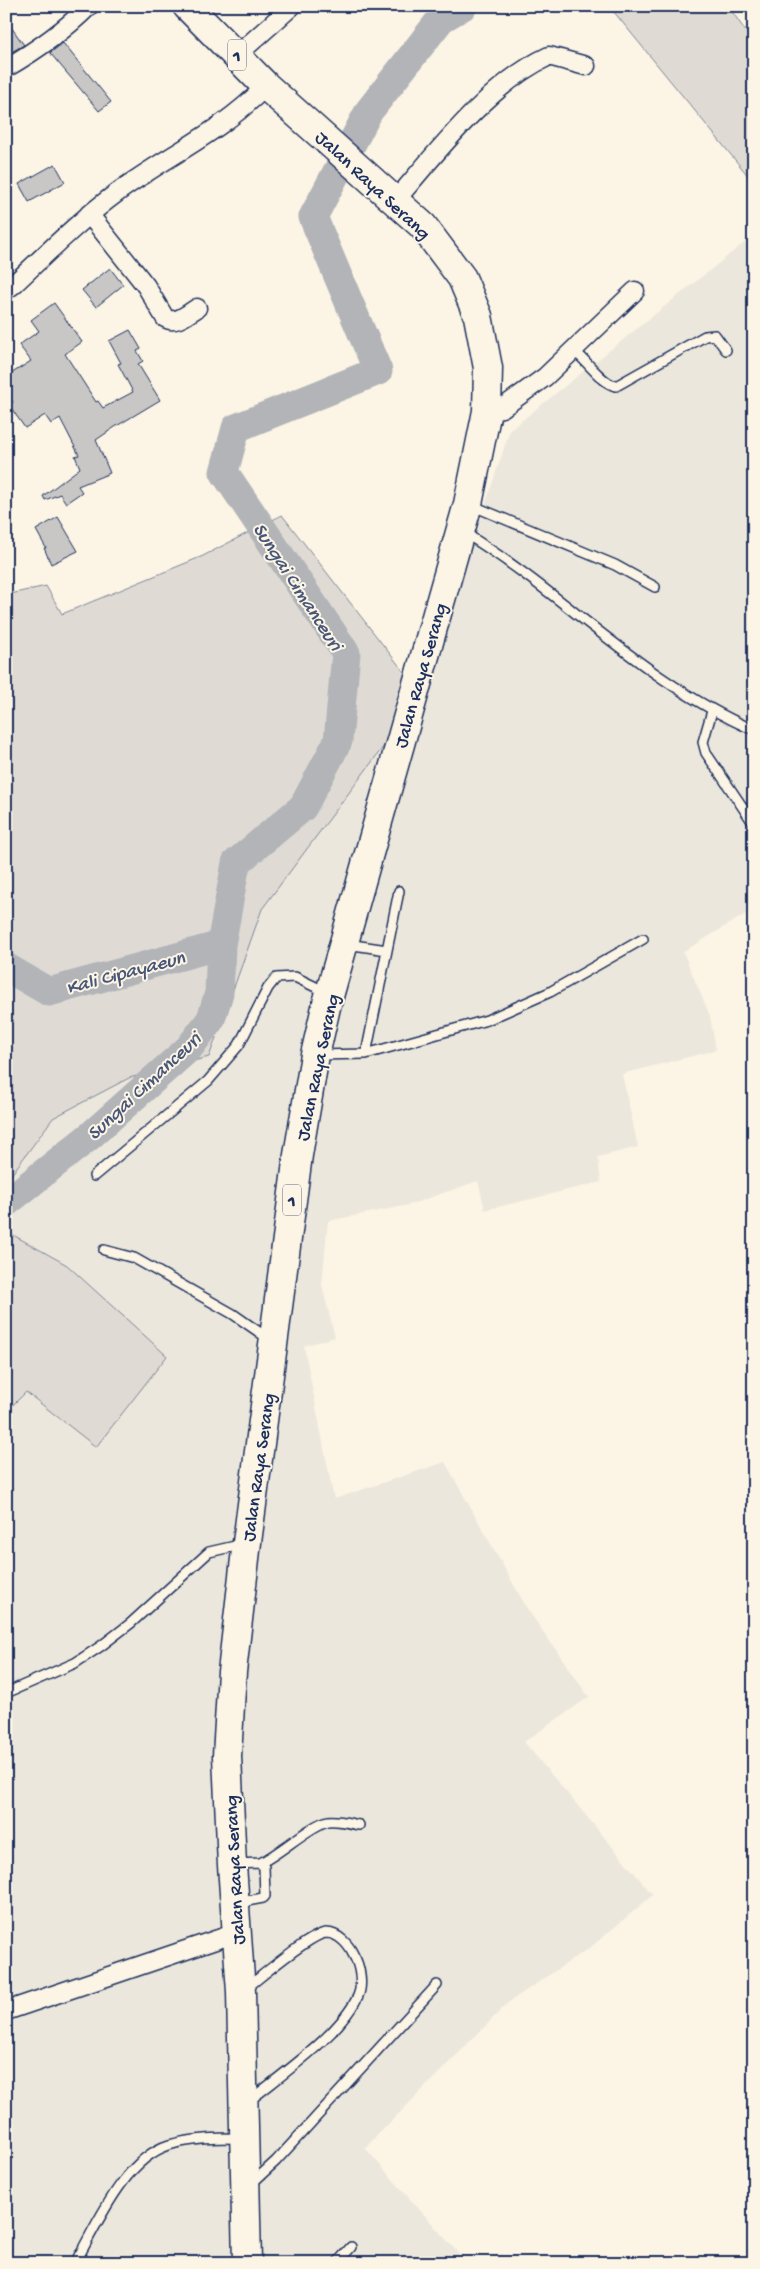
<svg xmlns="http://www.w3.org/2000/svg" width="760" height="2269" font-family="'Gochi Hand',sans-serif">
  <style>
    .built { fill: #ece7dc }
    .green { fill: #dfdbd4; stroke: #7d8599 }
    .lines { fill: none; stroke-linecap: round; stroke-linejoin: round }
    .river { stroke: #b2b4b8; stroke-width: 29 }
    .building { fill: #c8c7c6; stroke: #1b2f5e }
    .lane-casing { stroke: #1b2f5e; stroke-width: 12 }
    .street-casing { stroke: #1b2f5e; stroke-width: 21 }
    .highway-casing { stroke: #1b2f5e; stroke-width: 31 }
    .lane { stroke: #fcf5e5; stroke-width: 9 }
    .street { stroke: #fcf5e5; stroke-width: 18 }
    .highway { stroke: #fcf5e5; stroke-width: 28 }
    .labels { text-anchor: middle; stroke-width: 4; stroke-linejoin: round; paint-order: stroke }
    .shield { fill: #fcf5e5; stroke: #5e6a86; stroke-width: 1 }
    .shield-label { font-size: 18px; font-weight: bold; fill: #1b2f5e }
    .street-label { font-size: 19px; fill: #1b2f5e; stroke: #fcf5e5 }
    .water-label { font-size: 20px; font-style: italic; fill: #485779; stroke: #fcf5e5 }
  </style>
  <rect width="100%" height="100%" fill="#fcf5e5"/>
  <filter id="ink" filterUnits="userSpaceOnUse"><feTurbulence type="fractalNoise" baseFrequency=".02" numOctaves="2"/><feDisplacementMap in="SourceGraphic" scale="10" xChannelSelector="R" yChannelSelector="G"/><feConvolveMatrix kernelMatrix="1 2 1 2 8 2 1 2 1" color-interpolation-filters="sRGB"/></filter>
  <g filter="url(#ink)">
    <path class="built" d="M754,235v674l-71,43 27,64 6,34 -94,24 16,73 -40,10 3,25 -116,28 -7,-29 -69,24 -81,16 -6,64 13,52 -31,9 30,153 111,-37 83,148 61,87 -65,45 129,153 -62,52 -82,55 -144,146 102,115h-461v-851l19,-20 42,-127 -61,-34v-49l47,-64 76,-40 80,-21 53,-148 160,-214 88,-265z"/>
    <path class="green" d="M609,6h119l26,37v140z
      M282,515l140,180 -160,214 -53,148 -80,21 -76,40 -47,64v-587l40,-9 16,28 141,-58z
      M6,1231l61,34 100,91 -71,91 -70,-55 -20,20z"/>
    <g class="lines">
      <path class="river" d="M6,967l43,25 172,-47
        M6,1203l84,-67 99,-88 22,-29 8,-26 2,-48 15,-82 67,-56 35,-66 8,-88 -122,-181 12,-44 142,-57 -65,-154 56,-106 72,-92 22,-13"/>
    </g>
    <path class="building" d="M6,20l18,25 -18,10z
      M63,43l48,59 -12,9 -49,-58z
      M55,164l10,18 -36,20 -10,-18z
      M110,268l13,17 -27,22 -14,-17z
      M54,303l28,39 -17,12 31,48 2,-1 5,7 30,-16 -15,-28 3,-1 -12,-22 21,-11 11,19 -4,2 6,10 -5,3 22,36 -45,27 -19,13 14,33 -32,13 4,6 -16,11 -6,-9 -15,6 -2,-4 37,-28 -5,-12 4,-1 -19,-37 -9,6 -6,-9 -20,13 -16,-23 4,-3 -7,-10v-15l25,-16 -12,-16 20,-14 -8,-11z
      M58,517l20,34 -27,13 -7,-16h2l-10,-18z"/>
    <g class="lines">
      <defs>
        <path id="lane" d="M573,350c13,9 29,34 43,36l89,-50 10,-1 11,15
          M471,505l144,60 40,22
          M463,532c100,61 182,151 291,198
          M712,711l-9,31 3,11 48,71
          M347,944l40,6
          M366,1054l33,-163
          M318,1055l48,-1 121,-34 63,-28 93,-53
          M94,1176l114,-95 31,-36 29,-57 8,-10 19,-1 33,16
          M104,1250l30,8 99,56 36,25
          M6,1693l69,-30 26,-17 30,-23 78,-71 35,-8
          M236,1864l24,-1
          M237,1903l26,-5 2,-2 -1,-29 -4,-4c20,-9 50,-38 68,-42 11,-1 21,2 31,4
          M245,1989c16,-12 65,-55 81,-56 13,0 23,12 28,23 6,10 9,29 4,40 -18,39 -76,78 -109,105
          M251,2184l25,-23 161,-176
          M75,2263c22,-38 49,-104 94,-118 24,-7 48,-7 73,-7
          M337,2263l14,-16"/>
        <path id="street" d="M237,55l55,-49
          M6,68c31,-18 58,-37 83,-62
          M395,201c42,-49 95,-118 154,-145l37,10
          M89,214l57,72 19,32c11,7 22,-4 32,-10
          M6,290l7,-5c34,-32 67,-65 105,-93 52,-38 102,-59 148,-106
          M487,411l15,-3 43,-31 90,-86
          M6,2011l230,-78"/>
        <path id="highway" d="M187,6l79,80 157,140 39,52 16,38 10,52 -1,43 -19,93 -100,353 -42,150 -11,48 -17,100 -52,395 -14,122 -5,84 5,109 9,127 6,271"/>
      </defs>
      <use href="#lane" class="lane-casing"/>
      <use href="#street" class="street-casing"/>
      <use href="#highway" class="highway-casing"/>
      <use href="#lane" class="lane"/>
      <use href="#street" class="street"/>
      <use href="#highway" class="highway"/>
    </g>
  </g>
  <g class="labels">
    <g class="shield">
      <rect x="228" y="39.5" width="18" height="31" rx="4"/>
      <rect x="283" y="1184.5" width="18" height="31" rx="4"/>
    </g>
    <g class="shield-label">
      <text x="237" y="61">1</text>
      <text x="292" y="1206">1</text>
    </g>
    <g class="street-label">
      <text transform="translate(374 184) rotate(43)" y="7">Jalan Raya Serang</text>
      <text transform="translate(419 675) rotate(-74)" y="7">Jalan Raya Serang</text>
      <text transform="translate(316 1067) rotate(-78)" y="7">Jalan Raya Serang</text>
      <text transform="translate(257 1467) rotate(-82)" y="7">Jalan Raya Serang</text>
      <text transform="translate(233 1870) rotate(-93)" y="7">Jalan Raya Serang</text>
    </g>
    <g class="water-label">
      <text transform="translate(299 586) rotate(57)" y="7">Sungai Cimanceuri</text>
      <text transform="translate(125 971) rotate(-15)" y="7">Kali Cipayaeun</text>
      <text transform="translate(143 1085) rotate(-43)" y="7">Sungai Cimanceuri</text>
    </g>
  </g>
  <rect width="760" height="2269" fill="none" stroke="#fcf5e5" stroke-width="25"/>
  <rect x="12" y="12" width="735" height="2244" fill="none" stroke="#1b2f5e" stroke-width="2" filter="url(#ink)"/>
</svg>
